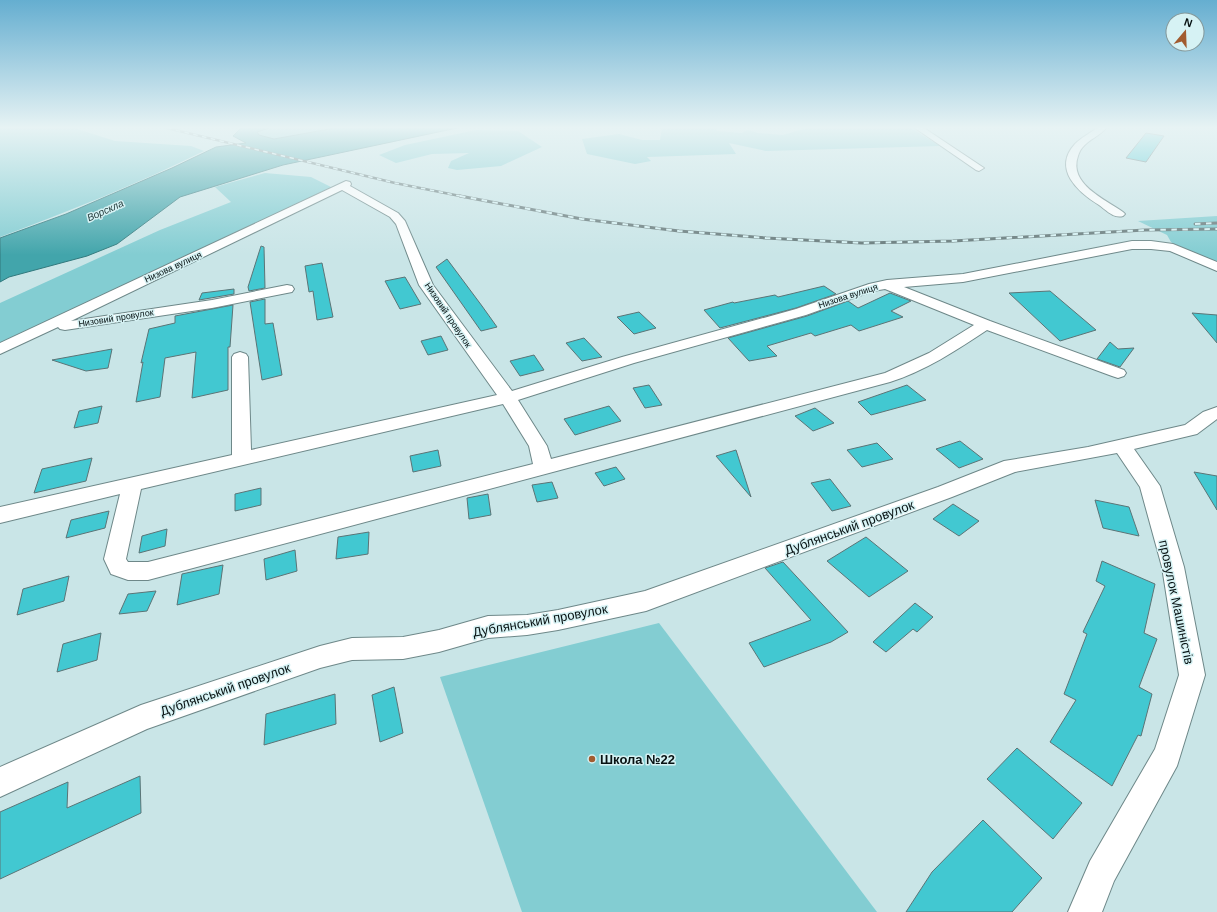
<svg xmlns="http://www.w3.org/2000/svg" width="1217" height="912" font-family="Arial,sans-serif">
	<rect width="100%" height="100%" fill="#c9e5e7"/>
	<g fill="#83cdd2">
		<path d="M0,128H74L115,141L191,146L204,151C138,184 69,211 0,237Z"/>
		<polygon points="269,128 335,128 274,139 259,135 257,132"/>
		<polygon points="662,128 715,128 717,131 741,133 748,130 758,133 783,135 807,128 911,128 940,146 766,151 729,143 736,154 647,157 651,161 635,164 587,154 582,139 619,134 642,140 660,140"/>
		<polygon points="476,130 518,131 542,147 501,166 457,170 448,168 451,161 469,153 432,154 396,163 379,155 405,145"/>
		<polygon points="265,173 311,177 333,188 0,344 0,303 160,230 231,202 215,187"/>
		<polygon points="1217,216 1217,265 1183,250 1171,242 1167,235 1138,221"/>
		<polygon points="659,623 877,912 522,912 440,677"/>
	</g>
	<polygon fill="#42a5ab" stroke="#31797d" points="241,128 269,128 257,132 259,135 274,139 335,128 457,128 283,165 180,197 117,244 87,256 9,277 0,282 0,238 66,214 172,168 216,147 246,143 233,136"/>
	<g fill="#42c8d1" stroke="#5b7476">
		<polygon points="1146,133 1164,136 1146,162 1126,158"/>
		<polygon points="261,246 264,247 265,288 249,291 248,287"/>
		<polygon points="447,259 482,306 497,327 481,331 436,267"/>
		<polygon points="322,263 333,317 317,320 313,291 309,292 305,266"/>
		<polygon points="405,277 421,304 400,309 385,281"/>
		<polygon points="824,286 836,294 796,308 720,328 704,310 733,302 734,303 775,295 778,297"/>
		<polygon points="234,289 234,294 199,300 202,293"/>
		<polygon points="1050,291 1096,330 1060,341 1009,293"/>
		<polygon points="890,293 911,301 891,311 903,317 859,331 851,325 815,336 811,333 767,346 777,356 749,361 728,338 807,316 848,301 858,308"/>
		<polygon points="265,299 265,324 273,323 282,375 262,380 250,302"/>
		<polygon points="233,305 230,347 228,347 228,390 192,398 196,352 165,358 160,397 136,402 143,362 141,363 149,329 175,323 175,316"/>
		<polygon points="639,312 656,328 634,334 617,317"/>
		<polygon points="1192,313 1217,315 1217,343"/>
		<polygon points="441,336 448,350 428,355 421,341"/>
		<polygon points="584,338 602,357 582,361 566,343"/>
		<polygon points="1110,342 1118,349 1134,348 1120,367 1097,359"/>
		<polygon points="112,349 108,368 86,371 52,360"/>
		<polygon points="534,355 544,370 520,376 510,361"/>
		<polygon points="649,385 662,405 645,408 633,388"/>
		<polygon points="907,385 926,400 871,415 858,402"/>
		<polygon points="102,406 98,423 74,428 79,411"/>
		<polygon points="609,406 621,421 575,435 564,419"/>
		<polygon points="815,408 834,423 813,431 795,416"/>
		<polygon points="960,441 983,459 959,468 936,449"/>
		<polygon points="877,443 893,459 862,467 847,450"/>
		<polygon points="438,450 441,466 413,472 410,456"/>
		<polygon points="736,450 751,497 716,456"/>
		<polygon points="92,458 86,481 34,493 42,469"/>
		<polygon points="616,467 625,479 604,486 595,473"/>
		<polygon points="1194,472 1217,476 1217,510"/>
		<polygon points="830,479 851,506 832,511 811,483"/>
		<polygon points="552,482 558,498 537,502 532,485"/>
		<polygon points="261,488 261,505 235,511 235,494"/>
		<polygon points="488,494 491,515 469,519 467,498"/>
		<polygon points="1095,500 1129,507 1139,536 1103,528"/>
		<polygon points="953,504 979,521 959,536 933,519"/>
		<polygon points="109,511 105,528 66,538 71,520"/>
		<polygon points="167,529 165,546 139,553 142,536"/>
		<polygon points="369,532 368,554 336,559 338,537"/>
		<polygon points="866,537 908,571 869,597 827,561"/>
		<polygon points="295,550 297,571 266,580 264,559"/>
		<polygon points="1102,561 1155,584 1144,633 1157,639 1139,687 1152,694 1141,736 1138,735 1112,786 1050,742 1076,700 1064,694 1087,634 1083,632 1105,586 1096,581"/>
		<polygon points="783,562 848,632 831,642 764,667 749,643 811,620 765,568"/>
		<polygon points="223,565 219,594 177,605 182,574"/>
		<polygon points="69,576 64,601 17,615 23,589"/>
		<polygon points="156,591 147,611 119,614 128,594"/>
		<polygon points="915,603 933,617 917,632 913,629 886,652 873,642"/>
		<polygon points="101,633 97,660 57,672 63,644"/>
		<polygon points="394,687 403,733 380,742 372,695"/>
		<polygon points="335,694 336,724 264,745 266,714"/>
		<polygon points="1017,748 1082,803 1053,839 987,779"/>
		<polygon points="140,776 141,813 0,879 0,812 68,782 67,808"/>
		<polygon points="983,820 1042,878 1012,912 906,912 932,872"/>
	</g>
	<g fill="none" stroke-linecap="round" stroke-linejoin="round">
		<g stroke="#6e8889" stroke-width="2">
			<g id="street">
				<polygon points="915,128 924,128 984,168 979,171 976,170"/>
				<path d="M1097,128H1106C1100,136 1089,139 1082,148C1080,150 1079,153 1078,156C1068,184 1105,199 1123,212L1125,214L1123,216C1114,219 1106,210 1099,205C1078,192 1052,169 1075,144C1081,138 1090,133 1097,128Z"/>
				<path d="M346,181L350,182L351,184L350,186L398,213L405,221L433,285L512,391L622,357L796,309L869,284L887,280L963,274L1132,241H1151L1173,244L1217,262V271L1170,251L1151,249H1132L963,282L904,287L990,321L1124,370L1126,373L1124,376L1118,378L1112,376L987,330C957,350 925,371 890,382L148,580H128L111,574L104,559L120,494L0,523V507L232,455V357L234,354L240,352L246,354L248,357L251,450L497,395L419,285L396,224L390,217L342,190L71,321L212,300L287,285L292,286L294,289L292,292L212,308L65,330L60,329L58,327L0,354V343ZM885,289L974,325L929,353L885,373L551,459L547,446L518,400L634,363L806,315L873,291ZM503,404L529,446L533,464L148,562H128L126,559L141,489Z"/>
				<polygon points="1217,407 1217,419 1197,434 1134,449 1160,486 1184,567 1205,675 1177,766 1114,881 1102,912 1068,912 1090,861 1155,749 1179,675 1162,567 1140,487 1117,453 1015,472 952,497 646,611 558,630 527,635 488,638 439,652 403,659 352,660 320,668 147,729 0,797 0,767 141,705 320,646 352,638 403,637 439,630 488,616 527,615 558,610 645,591 938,487 1004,461 1088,447 1185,425 1203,412"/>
			</g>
		</g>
		<use href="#street" fill="#fff" fill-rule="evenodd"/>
		<g stroke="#66797a" stroke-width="2.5">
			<polyline id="rail-far1" points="167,128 395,183 465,197"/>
		</g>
		<g stroke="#66797a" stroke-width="3">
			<g id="rail">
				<polyline points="460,196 582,219 679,231 766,238 862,243 953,241 1145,230 1217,229"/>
				<polyline points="1195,224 1217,223"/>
			</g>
		</g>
		<use href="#rail-far1" stroke="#d6f2f4" stroke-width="1.5" stroke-dasharray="4.5" stroke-linecap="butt"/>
		<use href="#rail" stroke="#d6f2f4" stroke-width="2" stroke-dasharray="5.5" stroke-linecap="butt"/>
	</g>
	<linearGradient id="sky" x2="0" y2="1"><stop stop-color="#65aed0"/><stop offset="0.5" stop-color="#e7f3f4"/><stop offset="1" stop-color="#e7f3f4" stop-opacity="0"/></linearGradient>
	<rect width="1217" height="255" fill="url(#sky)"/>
	<circle fill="#a25c30" stroke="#d6f2f4" stroke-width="1.5" cx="592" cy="759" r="4"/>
	<g text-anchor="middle" stroke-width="3" stroke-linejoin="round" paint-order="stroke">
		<g font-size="9" fill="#081213" stroke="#d6f2f4">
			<text transform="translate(173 267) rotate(-25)" y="3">Низова вулиця</text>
			<text transform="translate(848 296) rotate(-18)" y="3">Низова вулиця</text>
			<text transform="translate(448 315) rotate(56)" y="3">Низовий провулок</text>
			<text transform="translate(116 318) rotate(-9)" y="3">Низовий провулок</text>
		</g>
		<g font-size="10" font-style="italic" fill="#1e3536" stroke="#d6f2f4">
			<text transform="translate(105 210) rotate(-24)" y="4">Ворскла</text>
		</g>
		<g font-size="13" fill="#081213" stroke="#d6f2f4">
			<text transform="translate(849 527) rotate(-20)" y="5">Дублянський провулок</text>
			<text transform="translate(1177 602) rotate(78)" y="5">провулок Машиністів</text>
			<text transform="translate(540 620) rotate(-10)" y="5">Дублянський провулок</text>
			<text transform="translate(225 689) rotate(-19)" y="5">Дублянський провулок</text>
		</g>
		<g font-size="13" font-weight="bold" fill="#081213" stroke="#d6f2f4" text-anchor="start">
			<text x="600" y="764">Школа №22</text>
		</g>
	</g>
	<g transform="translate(1185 32) rotate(19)"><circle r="19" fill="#d6f2f4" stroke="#84989a"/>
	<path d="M0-3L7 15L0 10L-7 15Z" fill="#a25c30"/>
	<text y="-6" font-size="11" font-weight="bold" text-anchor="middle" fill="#081213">N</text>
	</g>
</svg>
